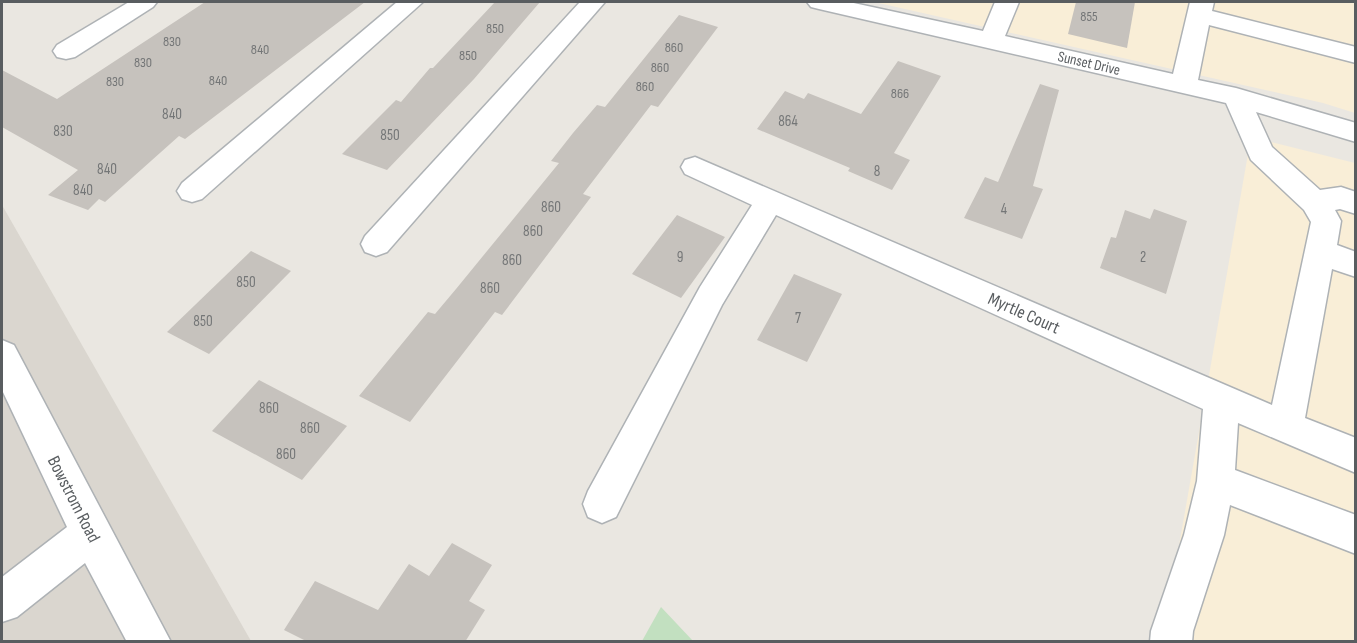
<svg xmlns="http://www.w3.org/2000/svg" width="1357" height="643" font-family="'Sofia Sans Condensed',sans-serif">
	<rect width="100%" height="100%" fill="#eae7e1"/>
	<g fill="#f9eed7">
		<polygon points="874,2 1355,2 1355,113 1323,103"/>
		<polygon points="1251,137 1355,163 1355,641 1162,642"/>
	</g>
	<polygon fill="#dad6cf" points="2,205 251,641 2,641"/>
	<polygon fill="#c2e0c0" points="661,607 693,641 642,641"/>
	<g fill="#c6c2bd">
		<polygon points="205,2 365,2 185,139 179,136 105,202 99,199 88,210 48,195 78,170 2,127 2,70 57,99"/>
		<polygon points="495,2 540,2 474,79 387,170 342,154 396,100 401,102 430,68 433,68"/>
		<polygon points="1076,2 1135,2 1127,48 1068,34"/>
		<polygon points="679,15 718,27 658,107 651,105 583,194 591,197 502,315 495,312 410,422 359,396 428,312 435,314 456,289 559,163 551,161 573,133 597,105 605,107"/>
		<polygon points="898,61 941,76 894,153 910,160 892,190 848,171 850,168 757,129 785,91 804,99 808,93 861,114"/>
		<polygon points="1040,84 1059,90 1033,186 1043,189 1022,239 964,218 985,177 998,182"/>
		<polygon points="1154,209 1187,221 1166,294 1100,268 1111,237 1116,238 1125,210 1150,219"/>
		<polygon points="677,215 725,237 681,298 632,274"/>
		<polygon points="251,251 291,271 209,354 167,332"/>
		<polygon points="794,274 842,294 807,362 757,340"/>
		<polygon points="259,380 347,426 302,480 212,431"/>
		<polygon points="452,543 492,565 469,601 485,610 465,642 308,642 284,630 315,581 378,610 409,564 429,576"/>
	</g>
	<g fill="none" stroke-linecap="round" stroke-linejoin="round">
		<g stroke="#aeb2b5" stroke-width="3">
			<g id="minor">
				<polygon points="129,2 157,2 153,7 75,57 66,59 57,57 53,51 57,45"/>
				<polygon points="397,2 423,2 202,199 192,202 182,199 177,191 182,183"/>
				<polygon points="580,2 605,2 387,252 376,256 365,252 361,244 365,236"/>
				<polygon points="807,2 849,2 983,31 995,2 1019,2 1005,36 1173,74 1190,2 1214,2 1212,11 1356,47 1356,63 1209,25 1198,80 1236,88 1356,123 1356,142 1256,112 1272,147 1320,190 1341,187 1356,192 1356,214 1340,209 1335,210 1341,221 1337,245 1356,252 1356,277 1332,269 1305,418 1356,438 1356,473 1238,423 1235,470 1356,515 1356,554 1230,505 1224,535 1193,631 1192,642 1150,642 1151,631 1184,535 1197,481 1203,409 776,215 722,305 616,517 602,523 588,517 583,504 588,491 700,287 752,205 685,174 681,167 685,160 695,157 1272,405 1311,222 1304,210 1251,160 1226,103 819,9 811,7"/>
				<polygon points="2,340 14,345 171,642 127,642 85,563 17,617 2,622 2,577 67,527 2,390"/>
			</g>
		</g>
		<use href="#minor" fill="#fff" fill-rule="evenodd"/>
	</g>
	<g text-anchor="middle" stroke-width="4.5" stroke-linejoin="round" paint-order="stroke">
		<g font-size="14" fill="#747677">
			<text x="1089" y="21">855</text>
			<text x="495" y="33">850</text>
			<text x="172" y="46">830</text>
			<text x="674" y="52">860</text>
			<text x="260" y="54">840</text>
			<text x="468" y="60">850</text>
			<text x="143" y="67">830</text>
			<text x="660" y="72">860</text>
			<text x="218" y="85">840</text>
			<text x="115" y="86">830</text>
			<text x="645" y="91">860</text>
			<text x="900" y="98">866</text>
		</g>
		<g font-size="15" fill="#595d60" stroke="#fff">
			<text transform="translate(1089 63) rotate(13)" y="5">Sunset Drive</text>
		</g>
		<g font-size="15" fill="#747677">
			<text x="172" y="119">840</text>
			<text x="788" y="126">864</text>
			<text x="63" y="136">830</text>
			<text x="390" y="140">850</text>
			<text x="107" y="174">840</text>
			<text x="877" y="176">8</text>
			<text x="83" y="195">840</text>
			<text x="551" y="212">860</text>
			<text x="1004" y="214">4</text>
			<text x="533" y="236">860</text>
			<text x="680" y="262">9</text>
			<text x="1143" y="262">2</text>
			<text x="512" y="265">860</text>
			<text x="246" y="287">850</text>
			<text x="490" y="293">860</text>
			<text x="798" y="323">7</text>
			<text x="203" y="326">850</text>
			<text x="269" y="413">860</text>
			<text x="310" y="433">860</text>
			<text x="286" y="459">860</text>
		</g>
		<g font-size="18" fill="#595d60" stroke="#fff">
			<text transform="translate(1024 313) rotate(24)" y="6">Myrtle Court</text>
			<text transform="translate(74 499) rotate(63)" y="6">Bowstrom Road</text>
		</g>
	</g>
	<rect width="1357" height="643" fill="none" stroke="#595d60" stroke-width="6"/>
</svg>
